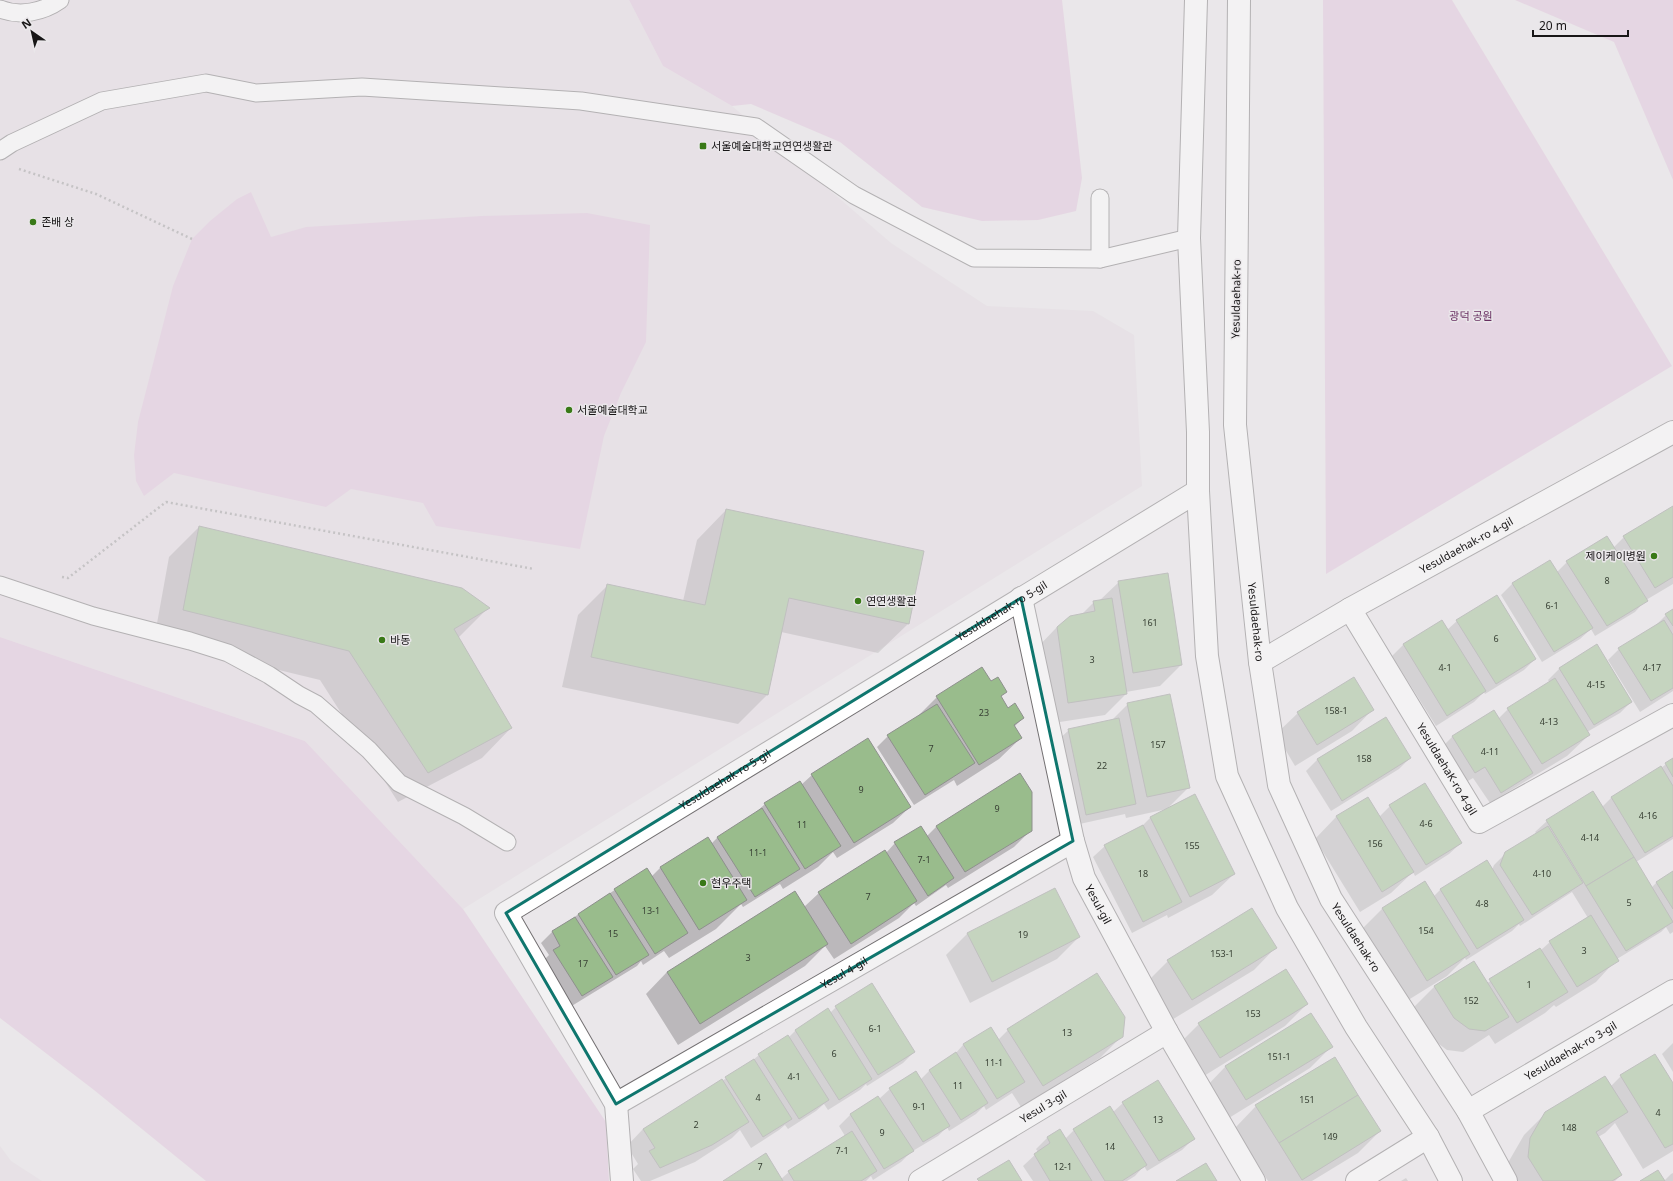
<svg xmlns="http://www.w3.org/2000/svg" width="1673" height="1181" font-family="'Noto Sans','Noto Sans KR',sans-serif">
	<rect width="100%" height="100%" fill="#eae7ea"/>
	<g fill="#e4dae2">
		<polygon points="0,0 629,0 663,66 732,106 891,243 987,306 1093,311 1134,335 1142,486 463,909 305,741 0,637"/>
		<polygon points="0,1146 11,1161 42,1181 0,1181"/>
	</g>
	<g fill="#e1c2db">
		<polygon points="629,0 1062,0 1082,178 1076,211 1038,220 982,221 922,207 840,142 751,104 732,106 663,66"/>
		<polygon points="1323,0 1452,0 1672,366 1326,574"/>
		<polygon points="1515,0 1673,0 1673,180 1614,42"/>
		<polygon points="251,192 271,237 306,227 481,216 587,213 650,225 646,342 621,393 604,436 580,549 436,526 423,503 351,489 326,507 174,473 144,496 136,481 134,455 138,422 173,286 192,239 210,221 237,199"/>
		<polygon points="0,637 305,741 463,909 606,1122 609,1181 206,1181 94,1090 0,1018"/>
	</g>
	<g fill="#0003">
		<polygon points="1673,507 1673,584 1646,600 1635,612 1595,636 1591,629 1580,639 1542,662 1501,595 1512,584 1550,561 1557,572 1567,562 1613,548 1624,537"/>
		<polygon points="726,510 908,624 878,653 781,632 767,695 738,724 562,687 578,615 608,585 683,601 697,540"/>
		<polygon points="199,527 488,608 458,638 511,728 482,758 398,802 320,680 154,640 169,557"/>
		<polygon points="1119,582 1181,665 1160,686 1126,692 1126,694 1105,715 1047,724 1036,649 1057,627 1081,615 1094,602 1099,601"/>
		<polygon points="1673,610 1673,691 1640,712 1608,660 1619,649 1655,626 1666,615"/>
		<polygon points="1457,621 1535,659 1524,670 1485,694 1484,692 1474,702 1436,726 1392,656 1404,644 1447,630"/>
		<polygon points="1560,668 1631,702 1620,713 1587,732 1589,735 1567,756 1490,803 1473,778 1463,784 1441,748 1452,737 1493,712 1498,719 1508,709 1550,683 1548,680"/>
		<polygon points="982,669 991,683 1006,691 1000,697 1008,709 1023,718 1014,727 1021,738 999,759 957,786 954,780 914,805 877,747 888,736 916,718 937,697"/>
		<polygon points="1128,704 1189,787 1167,809 1126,818 1125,814 1075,825 1057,741 1069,730 1111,721"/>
		<polygon points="1373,709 1352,731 1295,766 1276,734 1298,713"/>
		<polygon points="1385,718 1410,758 1399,769 1331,811 1306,771 1317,760"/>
		<polygon points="1673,759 1673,839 1636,862 1652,887 1657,882 1673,872 1673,932 1670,934 1666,927 1661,932 1617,959 1596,982 1556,1007 1554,1005 1545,1013 1495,1044 1489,1035 1463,1052 1447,1050 1432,1039 1413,1008 1434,987 1474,962 1487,983 1541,950 1550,942 1588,918 1572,892 1520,926 1519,924 1512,931 1466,960 1465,958 1447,976 1405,1002 1361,930 1382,909 1425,883 1433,897 1441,889 1492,870 1494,865 1506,853 1537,834 1535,832 1547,821 1593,792 1602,807 1611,798 1661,768"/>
		<polygon points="812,775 910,807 893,823 837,858 833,852 818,867 783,889 780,884 743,907 741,904 716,929 669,958 664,951 643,965 641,961 637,966 570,1007 542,962 549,955 541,943 552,932 646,869 651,877 660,868 707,839 711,844 717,838 754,814 765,804 801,785"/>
		<polygon points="1194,796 1234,874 1212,895 1168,918 1167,915 1132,933 1093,857 1105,846 1140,828 1150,818"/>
		<polygon points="1368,798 1379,817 1390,806 1461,843 1449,854 1415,876 1413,872 1391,893 1360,912 1315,839 1336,817"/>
		<polygon points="936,827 1031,830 1014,847 948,888 946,885 916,906 914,903 899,918 834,959 825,946 805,966 678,1045 646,994 667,972 804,907 819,893 886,853 895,843 927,836"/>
		<polygon points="1055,889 1079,937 1057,959 970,1003 946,955 967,934"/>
		<polygon points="1275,948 1254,970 1170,1021 1147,982 1168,961"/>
		<polygon points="871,984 914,1052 903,1063 867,1086 866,1084 860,1090 828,1110 824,1104 816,1111 788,1129 785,1125 779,1130 751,1148 740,1130 732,1138 695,1162 650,1181 641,1181 633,1169 638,1164 627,1146 643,1129 722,1081 753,1060 759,1055 788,1038 796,1030 830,1013 836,1007"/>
		<polygon points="1307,1004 1285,1026 1199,1079 1178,1045 1199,1024"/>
		<polygon points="1311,1014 1331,1047 1310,1068 1224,1121 1204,1089 1225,1067"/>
		<polygon points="990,1028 998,1040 1008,1030 1122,1036 1100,1058 1021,1107 1012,1093 986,1110 984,1106 976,1114 949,1131 947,1127 938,1136 911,1152 901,1162 873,1180 871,1176 866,1181 725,1181 781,1179 789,1172 845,1136 839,1126 850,1115 878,1097 879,1099 890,1089 920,1080 929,1071 954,1055 963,1045"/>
		<polygon points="1673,1043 1673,1072 1662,1054"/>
		<polygon points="1654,1055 1673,1085 1673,1151 1643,1169 1615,1123 1605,1133 1598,1137 1621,1175 1615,1181 1508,1181 1507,1179 1509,1161 1524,1135 1546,1113 1611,1086 1621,1076"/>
		<polygon points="1123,1103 1193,1139 1182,1150 1147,1171 1144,1166 1135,1176 1127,1181 1033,1181 1023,1166 1038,1152 1036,1149 1047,1138 1059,1131 1065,1139 1074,1130 1113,1112"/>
		<polygon points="1256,1106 1380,1131 1358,1153 1312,1181 1268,1181 1235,1128"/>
		<polygon points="1673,1173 1673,1181 1664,1181 1671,1174"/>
		<polygon points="1406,1178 1408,1181 1401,1181"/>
	</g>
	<g fill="#99bc8c" stroke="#8e908d">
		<polygon points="1673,506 1673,577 1655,588 1623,536"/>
		<polygon points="726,509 924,551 909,624 789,598 768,695 591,657 607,584 705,605"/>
		<polygon points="199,526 462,588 490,608 454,629 512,728 428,773 349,651 183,610"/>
		<polygon points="1607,536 1648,601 1607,626 1566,561"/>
		<polygon points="1550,560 1593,628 1554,652 1512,583"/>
		<polygon points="1168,573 1182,665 1133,673 1118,581"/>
		<polygon points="1497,595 1536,659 1496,684 1456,620"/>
		<polygon points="1112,598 1127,694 1068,703 1057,627 1070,616 1095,611 1093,601"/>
		<polygon points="1673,609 1673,626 1665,614"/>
		<polygon points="1442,620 1486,691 1447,716 1403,644"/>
		<polygon points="1664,620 1673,635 1673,688 1651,701 1618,648"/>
		<polygon points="1597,644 1632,702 1594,725 1559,668"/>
		<polygon points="982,667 991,681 998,677 1007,692 1001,696 1008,708 1015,703 1024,718 1014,725 1022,738 979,765 936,696"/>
		<polygon points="1354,677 1374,710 1317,745 1297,712"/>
		<polygon points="1555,678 1590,735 1542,764 1507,708"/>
		<polygon points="1170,694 1190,788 1147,797 1127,703"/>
		<polygon points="937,704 975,763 925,795 887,735"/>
		<polygon points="1494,710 1533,773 1501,793 1485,767 1475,773 1452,736"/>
		<polygon points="1386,717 1411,758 1342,801 1317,759"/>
		<polygon points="1119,718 1136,804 1086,815 1068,729"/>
		<polygon points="868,738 911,807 854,843 811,774"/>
		<polygon points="1673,758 1673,777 1665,763"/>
		<polygon points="1661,766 1673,786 1673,836 1645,853 1611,797"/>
		<polygon points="1020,773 1032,792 1032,831 965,872 936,826"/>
		<polygon points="800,781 841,846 805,869 764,803"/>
		<polygon points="1425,783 1462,843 1426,865 1389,805"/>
		<polygon points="1593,791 1634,857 1586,886 1546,820"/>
		<polygon points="1195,794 1235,874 1190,897 1150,817"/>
		<polygon points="1368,797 1414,872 1382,892 1336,816"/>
		<polygon points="762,808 800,869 755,897 717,837"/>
		<polygon points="1143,825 1182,902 1143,922 1104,845"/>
		<polygon points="921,826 954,878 928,896 894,842"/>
		<polygon points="1548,826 1583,883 1532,915 1500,865 1505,852"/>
		<polygon points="708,837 747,900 699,930 660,867"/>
		<polygon points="885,850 917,901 851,944 818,892"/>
		<polygon points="1634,857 1673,922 1626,951 1586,886"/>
		<polygon points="1487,860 1524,920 1477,949 1440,889"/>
		<polygon points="647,868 688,933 655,954 614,889"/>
		<polygon points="1673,871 1673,909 1656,882"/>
		<polygon points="1425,881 1470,954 1427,981 1382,908"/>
		<polygon points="1055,888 1080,937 992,982 967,933"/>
		<polygon points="795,891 828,944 700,1024 667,972"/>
		<polygon points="610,893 649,955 616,975 578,914"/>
		<polygon points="1252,908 1277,948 1192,1000 1167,960"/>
		<polygon points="1591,915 1619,961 1577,987 1549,941"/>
		<polygon points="575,917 613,977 582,996 553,950 560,946 552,931"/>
		<polygon points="1540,948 1568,992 1517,1023 1489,979"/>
		<polygon points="1474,961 1509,1017 1485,1031 1469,1029 1454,1018 1434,986"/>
		<polygon points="1286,969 1308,1004 1220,1058 1198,1023"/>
		<polygon points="1097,973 1125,1017 1123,1037 1043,1086 1007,1029"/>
		<polygon points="872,983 915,1052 878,1075 835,1006"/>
		<polygon points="828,1008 872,1079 839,1100 795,1030"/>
		<polygon points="1311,1013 1333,1047 1246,1100 1225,1066"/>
		<polygon points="991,1027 1025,1082 997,1099 963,1044"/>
		<polygon points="788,1035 829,1100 799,1119 758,1054"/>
		<polygon points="956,1052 988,1103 961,1120 929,1070"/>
		<polygon points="1655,1054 1673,1083 1673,1144 1665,1148 1620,1075"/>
		<polygon points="1335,1057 1358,1095 1279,1143 1255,1105"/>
		<polygon points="754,1059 792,1119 763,1137 725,1077"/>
		<polygon points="916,1071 950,1126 923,1142 889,1088"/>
		<polygon points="1605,1076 1628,1112 1596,1132 1622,1175 1612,1181 1543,1181 1528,1157 1530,1138 1545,1112"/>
		<polygon points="722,1079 749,1122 712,1145 660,1168 649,1151 655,1148 643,1129"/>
		<polygon points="1158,1080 1195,1139 1159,1161 1122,1102"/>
		<polygon points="1358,1095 1381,1131 1302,1180 1279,1143"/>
		<polygon points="878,1096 914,1151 884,1169 850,1114"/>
		<polygon points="1110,1106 1147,1165 1122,1181 1105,1181 1073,1129"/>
		<polygon points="1060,1129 1092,1181 1050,1181 1034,1154 1050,1143 1047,1137"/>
		<polygon points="852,1131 877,1171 861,1181 794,1181 788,1171"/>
		<polygon points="766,1153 783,1181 723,1181"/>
		<polygon points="1009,1160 1022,1181 979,1181 977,1179"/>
		<polygon points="1206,1163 1217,1181 1176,1181"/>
		<polygon points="1658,1170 1665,1181 1640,1181"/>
	</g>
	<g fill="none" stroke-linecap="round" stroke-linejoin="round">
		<g stroke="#737072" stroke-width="19">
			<g id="service">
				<path d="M0,9C20,17 43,12 60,0"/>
				<polyline points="0,151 12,143 102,101 206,83 256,93 362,87 581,101 756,127 854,195 974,258 1100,259 1189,238"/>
				<polyline points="1100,198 1100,259"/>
				<polyline points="0,585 93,616 190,641 228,653 269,675 299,695 316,704 369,750 399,783 464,816 507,842"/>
			</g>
		</g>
		<g stroke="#737072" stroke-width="24">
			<g id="minor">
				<path id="s1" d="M1021,598L1073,841L1084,878L1167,1032L1254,1181"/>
				<path id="s2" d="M1350,609L1479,822L1673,715"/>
				<path id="s3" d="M1260,662L1350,609L1673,432"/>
				<path id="s4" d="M616,1104L1073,841"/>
				<path id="s5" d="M1468,1111L1673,991"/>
				<path id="s6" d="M622,1181L616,1104L506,913L1198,491"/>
				<path id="s7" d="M920,1181L1167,1032"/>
				<polyline points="1357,1181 1428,1137"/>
			</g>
		</g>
		<g stroke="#737072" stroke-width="24">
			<g id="tertiary">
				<polyline points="1196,0 1189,238 1198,432 1198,491 1207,656 1227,776 1287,908 1356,1027 1428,1137 1451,1181"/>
				<path id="s8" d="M1239,0L1235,425L1260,662L1279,785L1331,899L1468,1111L1506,1181"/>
			</g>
		</g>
		<g stroke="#9a9799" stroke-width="2.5" stroke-dasharray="2 3" stroke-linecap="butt">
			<polyline points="19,169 96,194 192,239"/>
			<polyline points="62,577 68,578 166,502 534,569"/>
		</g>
		<use href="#service" stroke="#fff" stroke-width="17"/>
		<use href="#minor" stroke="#fff" stroke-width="22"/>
		<use href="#tertiary" stroke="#fff" stroke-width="22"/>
	</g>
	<path d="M0 0H1673V1181H0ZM1021,598L1073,841L616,1104L506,913Z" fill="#eae7ea" fill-opacity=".55" fill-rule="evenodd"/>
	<path fill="none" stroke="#0f766e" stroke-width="3" stroke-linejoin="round" d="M1021,598L1073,841L616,1104L506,913Z"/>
	<g fill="#397917" stroke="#eae7ea" stroke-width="1.5">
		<rect x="699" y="142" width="8" height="8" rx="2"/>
		<circle cx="33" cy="222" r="4"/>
		<circle cx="569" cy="410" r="4"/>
		<circle cx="1654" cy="556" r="4"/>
		<circle cx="858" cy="601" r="4"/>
		<circle cx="382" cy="640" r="4"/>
		<circle cx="703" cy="883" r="4"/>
	</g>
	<g text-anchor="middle" stroke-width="3" stroke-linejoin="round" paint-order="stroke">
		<g font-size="9" fill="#384034">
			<text x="1607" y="584">8</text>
			<text x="1552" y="609">6-1</text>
			<text x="1150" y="626">161</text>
			<text x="1496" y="642">6</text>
			<text x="1092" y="663">3</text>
			<text x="1445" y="671">4-1</text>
			<text x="1652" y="671">4-17</text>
			<text x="1596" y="688">4-15</text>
			<text x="1336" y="714">158-1</text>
			<text x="984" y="716">23</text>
			<text x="1549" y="725">4-13</text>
			<text x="1158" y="748">157</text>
			<text x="931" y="752">7</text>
			<text x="1490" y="755">4-11</text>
			<text x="1364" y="762">158</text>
			<text x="1102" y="769">22</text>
			<text x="861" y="793">9</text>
			<text x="997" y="812">9</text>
			<text x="1648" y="819">4-16</text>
			<text x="1426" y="827">4-6</text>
			<text x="802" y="828">11</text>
			<text x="1590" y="841">4-14</text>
			<text x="1375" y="847">156</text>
			<text x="1192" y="849">155</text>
			<text x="758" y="856">11-1</text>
			<text x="924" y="863">7-1</text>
			<text x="1143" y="877">18</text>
			<text x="1542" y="877">4-10</text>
			<text x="868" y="900">7</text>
			<text x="1629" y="906">5</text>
			<text x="1482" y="907">4-8</text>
			<text x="651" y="914">13-1</text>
			<text x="1426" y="934">154</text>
			<text x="613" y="937">15</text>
			<text x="1023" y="938">19</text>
			<text x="1584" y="954">3</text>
			<text x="1222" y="957">153-1</text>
			<text x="748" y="961">3</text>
			<text x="583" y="967">17</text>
			<text x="1529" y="988">1</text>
			<text x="1471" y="1004">152</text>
			<text x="1253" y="1017">153</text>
			<text x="875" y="1032">6-1</text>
			<text x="1067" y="1036">13</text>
			<text x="834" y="1057">6</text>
			<text x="1279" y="1060">151-1</text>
			<text x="994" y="1066">11-1</text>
			<text x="794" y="1080">4-1</text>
			<text x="958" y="1089">11</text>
			<text x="758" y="1101">4</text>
			<text x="1307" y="1103">151</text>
			<text x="919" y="1110">9-1</text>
			<text x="1658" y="1116">4</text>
			<text x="1158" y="1123">13</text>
			<text x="696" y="1128">2</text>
			<text x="1569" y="1131">148</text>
			<text x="882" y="1136">9</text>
			<text x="1330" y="1140">149</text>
			<text x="1110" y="1150">14</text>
			<text x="842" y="1154">7-1</text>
			<text x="760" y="1170">7</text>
			<text x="1063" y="1170">12-1</text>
		</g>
		<g font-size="11" fill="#181617" stroke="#eae7ea" text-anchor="start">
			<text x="711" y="150">서울예술대학교연연생활관</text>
			<text x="41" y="226">존배 상</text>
			<text x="577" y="414">서울예술대학교</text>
			<text x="1646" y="560" text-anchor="end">제이케이병원</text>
			<text x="866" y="605">연연생활관</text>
			<text x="390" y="644">바동</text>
			<text x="711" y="887">현우주택</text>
		</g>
		<g font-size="11" fill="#181617" stroke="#eae7ea">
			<text transform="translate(1236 299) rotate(-89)" y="4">Yesuldaehak-ro</text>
			<text dy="4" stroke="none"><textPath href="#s3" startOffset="237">Yesuldaehak-ro 4-gil</textPath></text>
			<text dy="4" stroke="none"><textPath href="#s6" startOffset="878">Yesuldaehak-ro 5-gil</textPath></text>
			<text dy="4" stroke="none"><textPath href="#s8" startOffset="623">Yesuldaehak-ro</textPath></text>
			<text dy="4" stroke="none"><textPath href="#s2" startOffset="187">YesuldaehaK-ro 4-gil</textPath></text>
			<text dy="4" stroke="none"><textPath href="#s6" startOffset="554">Yesuldaehak-ro 5-gil</textPath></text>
			<text dy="4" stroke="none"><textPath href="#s1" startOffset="317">Yesul-gil</textPath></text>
			<text dy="4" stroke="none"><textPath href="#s8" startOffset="959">Yesuldaehak-ro</textPath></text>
			<text dy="4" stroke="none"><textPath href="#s4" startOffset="263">Yesul 4-gil</textPath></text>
			<text dy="4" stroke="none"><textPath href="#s5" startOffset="119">Yesuldaehak-ro 3-gil</textPath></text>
			<text dy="4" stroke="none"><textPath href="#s7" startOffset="144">Yesul 3-gil</textPath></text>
		</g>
		<g font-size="11" fill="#672e60" stroke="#eae7ea">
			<text x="1471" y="320">광덕 공원</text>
		</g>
	</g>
	<g transform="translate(32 32) rotate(326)" stroke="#eae7ea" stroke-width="3" paint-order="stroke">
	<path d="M0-3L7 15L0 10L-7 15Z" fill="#181617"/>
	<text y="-6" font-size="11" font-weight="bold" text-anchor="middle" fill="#181617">N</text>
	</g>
	<path d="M1533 30v6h95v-6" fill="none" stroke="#181617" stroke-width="2"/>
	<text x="1539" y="30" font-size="12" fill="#181617" stroke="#eae7ea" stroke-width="3" paint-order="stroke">20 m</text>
</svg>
